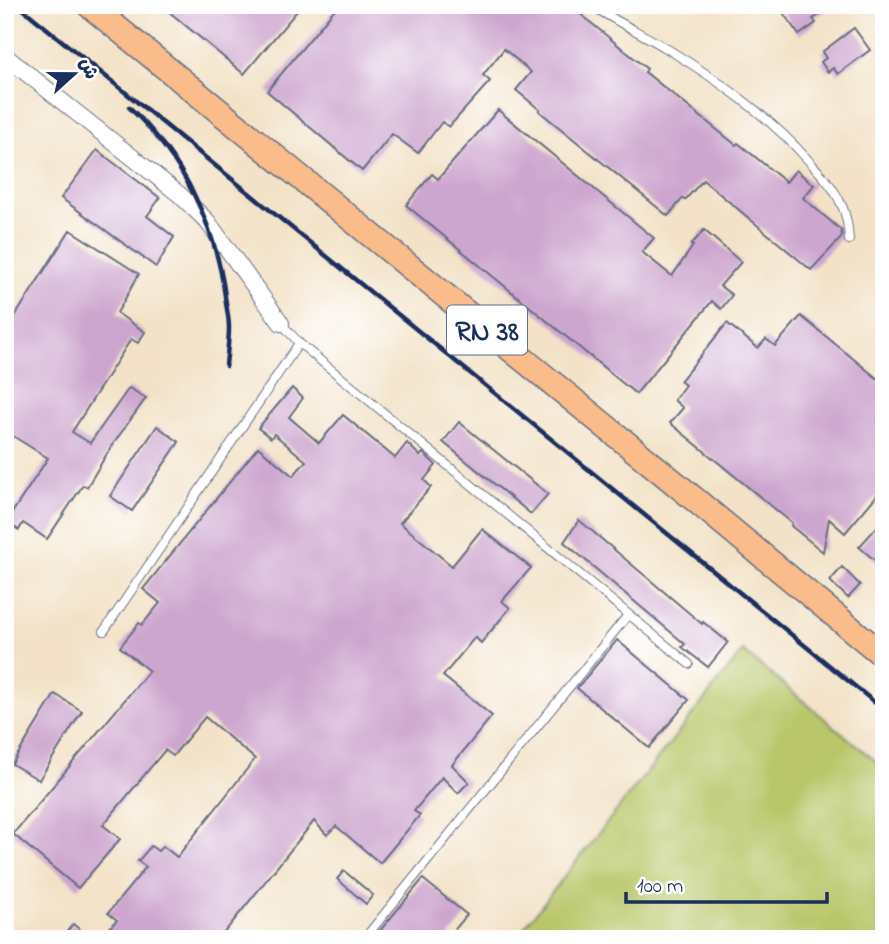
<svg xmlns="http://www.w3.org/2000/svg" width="889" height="944" font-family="'Indie Flower','Playpen Sans Arabic',sans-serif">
	<rect width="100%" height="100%" fill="#fff"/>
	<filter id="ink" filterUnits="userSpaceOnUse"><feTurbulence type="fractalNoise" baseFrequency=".0143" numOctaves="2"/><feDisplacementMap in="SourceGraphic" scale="14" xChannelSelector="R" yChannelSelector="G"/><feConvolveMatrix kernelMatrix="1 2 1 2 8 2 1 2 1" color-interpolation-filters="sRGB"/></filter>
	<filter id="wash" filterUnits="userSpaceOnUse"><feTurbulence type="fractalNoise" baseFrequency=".00686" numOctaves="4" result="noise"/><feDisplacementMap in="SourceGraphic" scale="28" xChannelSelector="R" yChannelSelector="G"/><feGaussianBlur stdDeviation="1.57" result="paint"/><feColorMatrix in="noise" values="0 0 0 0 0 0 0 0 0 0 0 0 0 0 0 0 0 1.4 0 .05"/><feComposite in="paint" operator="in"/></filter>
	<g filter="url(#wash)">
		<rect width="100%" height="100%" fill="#f3e2c7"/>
		<polygon fill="#b9c76a" stroke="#6a7b64" stroke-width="2" points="743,651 884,768 884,939 515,939"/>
		<g id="blocks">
			<g fill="#cda6cf">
				<polygon points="161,5 302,5 244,74"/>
				<polygon points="338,5 584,5 585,7 579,13 647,69 645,72 736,145 738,143 786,182 796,170 814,185 803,198 841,230 842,237 811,270 703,180 685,200 683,198 668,216 539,111 540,110 516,90 531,72 504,49 483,75 490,81 449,127 442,122 418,153 392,134 362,171 267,91"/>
				<polygon points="787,5 836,5 813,19 816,23 799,35 781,10"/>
				<polygon points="854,28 870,50 838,74 833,68 828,72 821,62 826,58 822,52"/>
				<polygon points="498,110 654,238 642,252 672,276 693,246 691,245 704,230 741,262 720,286 732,295 721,309 712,301 636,394 406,205 432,174 438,179"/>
				<polygon points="97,150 160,198 147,216 174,237 156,267 61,198"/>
				<polygon points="70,230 139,274 117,313 145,332 138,343 131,339 72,432 90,443 129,388 146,398 111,447 87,487 83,485 47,539 23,523 19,530 6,522 48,458 5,431 5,332"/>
				<polygon points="801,316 884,384 884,487 845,533 829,519 823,552 791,526 792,523 670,423 683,408 674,400 685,385 680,381 727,323 758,348 766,339 775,346"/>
				<polygon points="292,388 303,398 289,417 319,443 343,415 395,458 407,443 420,456 423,453 436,465 424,480 431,487 400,523 452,566 482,529 531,568 502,601 510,608 481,643 475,637 443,676 492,716 452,765 469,782 458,793 442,777 414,811 420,815 380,863 336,826 327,835 314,821 219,939 99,939 117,920 108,913 146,867 138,861 151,846 158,851 163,846 177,857 255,759 205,717 173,756 165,750 103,825 120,839 78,888 13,834 149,671 120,647 139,623 142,625 160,603 143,589 258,447 293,476 306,461 274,434 271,438 258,428"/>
				<polygon points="459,422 548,494 531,514 443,442"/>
				<polygon points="157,426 179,442 132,511 110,496"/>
				<polygon points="884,519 884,557 878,563 859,547"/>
				<polygon points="579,520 702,624 703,622 728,642 708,667 682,647 685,644 564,542"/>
				<polygon points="842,567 860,585 848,598 830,581"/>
				<polygon points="617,640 689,700 649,748 577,688"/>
				<polygon points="55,694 82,711 39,780 12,764"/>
				<polygon points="344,871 373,895 366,904 337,879"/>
				<polygon points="423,879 467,915 447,939 373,939"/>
				<polygon points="73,924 92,939 61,939"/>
			</g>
		</g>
	</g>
	<g filter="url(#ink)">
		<use href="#blocks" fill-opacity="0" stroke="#676e83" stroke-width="2"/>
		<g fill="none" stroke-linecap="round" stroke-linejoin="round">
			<g stroke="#676e83" stroke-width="10">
				<g id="service">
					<path d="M591,5C615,21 641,33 666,48C718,80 768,115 809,161C821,174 834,187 841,204C847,215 848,228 849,240"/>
					<polyline points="281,323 299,343 689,664"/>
					<polyline points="104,631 299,343"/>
					<polyline points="364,939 628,615"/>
				</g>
			</g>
			<g stroke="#676e83" stroke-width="18">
				<polyline id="minor" points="5,56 180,195 207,221 281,323"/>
			</g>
			<g stroke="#676e83" stroke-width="27">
				<polyline id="primary" points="89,5 670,479 884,656"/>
			</g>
			<use href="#service" stroke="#fff" stroke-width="8"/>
			<use href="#minor" stroke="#fff" stroke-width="16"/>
			<use href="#primary" stroke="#f9bc8a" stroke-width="24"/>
			<g stroke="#1b2f5e" stroke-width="4.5">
				<polyline points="18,5 884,710"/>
				<path d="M129,107C182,157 215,223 225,296C226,306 229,317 229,328C229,340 227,353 226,366"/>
			</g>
		</g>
	</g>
	<g text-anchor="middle" stroke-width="5" stroke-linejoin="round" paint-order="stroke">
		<rect fill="#fff" stroke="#5f6d8e" stroke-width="2" x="447" y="305.5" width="80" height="49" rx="5"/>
		<g font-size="28" font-weight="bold" fill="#1b2f5e">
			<text x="487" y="340">RN 38</text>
		</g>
	</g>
	<rect width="889" height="944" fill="none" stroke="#fff" stroke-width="28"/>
	<g transform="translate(74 74) rotate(69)" stroke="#ffffff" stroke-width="5" paint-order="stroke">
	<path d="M0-5L12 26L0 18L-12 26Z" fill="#1b2f5e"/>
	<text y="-10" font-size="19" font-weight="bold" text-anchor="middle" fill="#1b2f5e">ش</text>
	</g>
	<path d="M626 892v10h201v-10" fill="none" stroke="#1b2f5e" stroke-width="3.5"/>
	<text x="637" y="892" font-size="21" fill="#1b2f5e" stroke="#ffffff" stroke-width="5" paint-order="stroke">100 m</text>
</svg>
